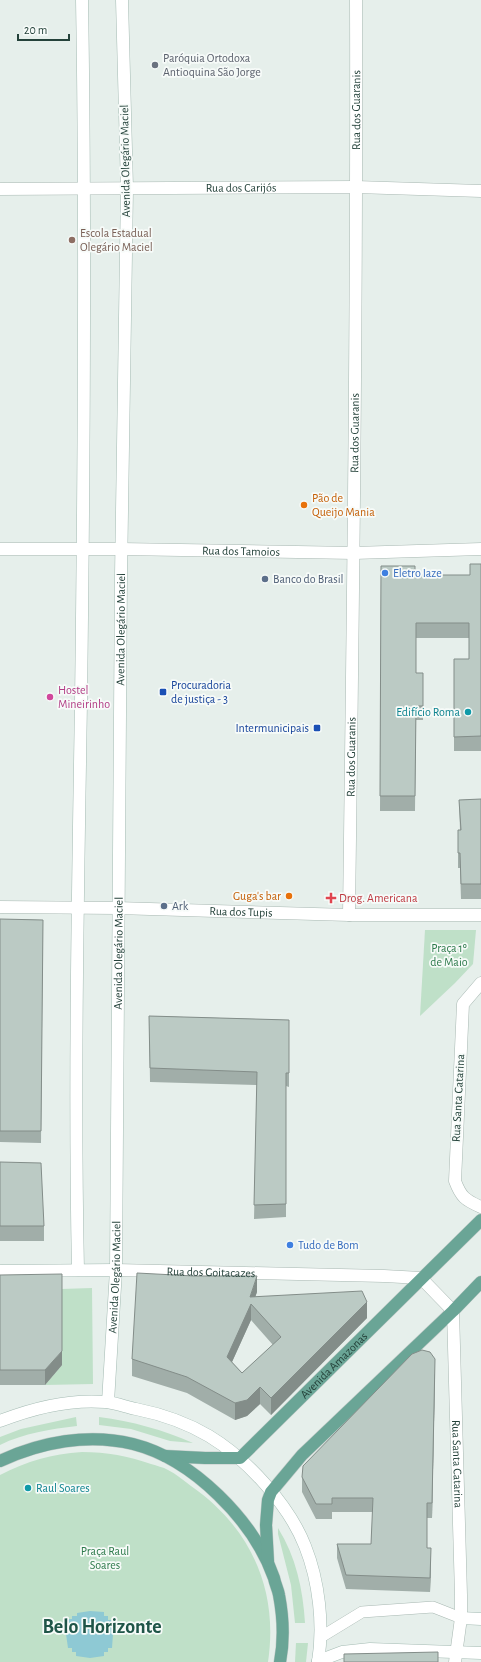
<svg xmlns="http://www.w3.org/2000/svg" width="481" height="1662" font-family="'Alegreya Sans',sans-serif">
	<rect width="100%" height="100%" fill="#e6efeb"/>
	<g fill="#bfe0c8">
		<polygon points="425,930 476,930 473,964 455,983 420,1016"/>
		<polygon points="92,1288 93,1384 45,1385 62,1365 61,1289"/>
		<path d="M76,1417L77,1426C51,1429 24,1433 0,1445V1437L21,1429Z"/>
		<path d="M99,1417C132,1421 163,1430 193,1443L170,1441L131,1429L99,1425Z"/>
		<path d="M82,1452C107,1452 128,1456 151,1464C157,1466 163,1467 168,1470C176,1474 183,1480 191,1486C250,1527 279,1589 268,1662H0V1475C28,1461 51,1454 82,1452Z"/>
		<path d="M278,1528C296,1557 303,1589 305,1623H295L291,1585L278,1534Z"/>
		<polygon points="296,1643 308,1643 306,1662 295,1662"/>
	</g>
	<polygon fill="#8ec9d4" points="90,1611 104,1612 104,1616 108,1616 108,1620 111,1620 113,1634 112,1648 108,1648 108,1652 104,1652 104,1656 90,1658 76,1656 76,1652 72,1652 72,1648 68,1648 66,1634 68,1619 72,1619 72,1616 77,1616 77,1613"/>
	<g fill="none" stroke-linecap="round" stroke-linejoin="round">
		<g stroke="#a8b8b2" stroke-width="12">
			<polyline id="pedestrian" points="321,1637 362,1612 433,1607 461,1618"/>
		</g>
		<g stroke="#a8b8b2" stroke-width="13">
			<g id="minor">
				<path id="s1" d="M0,189L356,187L481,191"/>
				<path id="s2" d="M0,549H121L354,553L481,549"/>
				<path id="s3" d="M349,915C353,610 357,305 356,0"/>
				<path d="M481,983L463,1004L455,1181C461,1197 465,1200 481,1207"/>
			</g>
		</g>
		<g stroke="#a8b8b2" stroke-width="13">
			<g id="tertiary">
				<path id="s4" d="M0,907L117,908L349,915H481"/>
				<path id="s5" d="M116,1270L384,1276L421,1278L453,1311L461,1595V1618L455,1662"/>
			</g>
		</g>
		<g stroke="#a4bbb3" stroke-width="13">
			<g id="secondary">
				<path d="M78,1270C74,1081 78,891 81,702C84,468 86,234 82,0"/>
				<polyline points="0,1271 116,1270"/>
				<path id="s6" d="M108,1402L116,1270L121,576L127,188L122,0"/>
				<path d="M0,1421C33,1408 71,1399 106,1402C116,1403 126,1407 136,1409C161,1414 187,1423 209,1436C247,1459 289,1505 305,1546C319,1581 324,1625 318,1662"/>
				<polyline points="461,1618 481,1619"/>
				<polyline points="318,1661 342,1652 370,1649 481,1653"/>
			</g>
		</g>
		<g stroke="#c2cac8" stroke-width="13">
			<g id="primary">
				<path id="s7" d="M165,1456L205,1458H240L481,1220"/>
				<path d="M0,1461C41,1442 88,1433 133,1444C193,1459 254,1521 274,1578C275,1584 278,1589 279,1595C283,1616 284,1641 280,1662"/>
				<polyline points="268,1561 266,1525 268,1500 271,1492 302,1455 453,1311 481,1282"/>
			</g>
		</g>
		<use href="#pedestrian" stroke="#fff" stroke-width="11"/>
		<use href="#minor" stroke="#fff" stroke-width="12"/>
		<use href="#tertiary" stroke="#fff" stroke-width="12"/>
		<use href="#secondary" stroke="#fff" stroke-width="12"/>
		<use href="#primary" stroke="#6aa596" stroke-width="12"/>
	</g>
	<g fill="#a1aea9" fill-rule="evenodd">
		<polygon points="481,564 481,751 454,751 454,659 469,659 469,638 416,638 416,673 423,673 423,720 416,720 415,811 380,811 381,566 415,575 470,575"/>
		<polygon points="481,799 481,899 461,899 460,868 458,868 458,830 460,830 459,800"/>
		<polygon points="0,919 43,920 41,1143 0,1142"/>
		<polygon points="149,1016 289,1020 289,1087 286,1086 286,1217 254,1219 257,1085 150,1082"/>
		<polygon points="0,1162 44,1226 44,1241 0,1241"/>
		<polygon points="0,1275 62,1365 45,1385 0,1385"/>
		<path d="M257,1292L255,1297L367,1318L271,1415L260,1404L247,1416L235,1420L187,1393L132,1376V1359ZM251,1320L273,1345L242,1373L232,1362Z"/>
		<polygon points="435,1374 432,1518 427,1518 427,1548 431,1563 430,1592 346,1589 337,1558 337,1544 371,1544 373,1512 332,1512 332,1519 316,1519 302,1492 302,1477"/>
	</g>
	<g fill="#838d89">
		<polygon points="257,1276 257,1292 252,1306 251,1304 251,1320 227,1373 227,1357 250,1297"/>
		<polygon points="367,1302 367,1318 271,1415 271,1398"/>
		<polygon points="62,1351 62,1365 45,1385 45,1370"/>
		<polygon points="435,1359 435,1374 432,1518 432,1503"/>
		<polygon points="260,1387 260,1404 247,1416 235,1420 235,1403"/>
		<polygon points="431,1548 431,1563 430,1592 430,1578"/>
	</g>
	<g fill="#bbcac4" stroke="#838d89" fill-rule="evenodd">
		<polygon points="470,564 481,564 481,736 454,737 454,659 469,659 469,623 416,623 416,673 423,673 423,706 416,706 415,796 380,796 381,566 415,566 415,575 470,575"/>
		<polygon points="481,799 481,884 461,884 460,853 458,853 458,830 461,830 459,800"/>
		<polygon points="0,919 43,920 41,1131 0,1131"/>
		<polygon points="149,1016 289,1020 289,1073 286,1073 286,1204 254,1205 257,1072 150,1068"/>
		<polygon points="0,1162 41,1163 44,1226 0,1226"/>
		<path d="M137,1273L194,1276H257L250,1297L362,1291L367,1302L271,1398L260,1387L247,1400L235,1403L187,1377L132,1359ZM251,1304L281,1337L242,1373L227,1357Z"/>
		<polygon points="62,1274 62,1351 45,1370 0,1370 0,1275"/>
		<polygon points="422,1350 430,1352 435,1359 432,1503 427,1503 427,1548 431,1548 430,1578 346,1575 337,1544 371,1544 373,1498 332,1498 332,1504 316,1504 302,1477 303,1466 412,1354"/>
		<polygon points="438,1652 438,1662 344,1662 344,1654"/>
	</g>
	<circle fill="#6b7280" stroke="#f7fbf9" stroke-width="1.5" cx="155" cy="65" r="4"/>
	<circle fill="#8d6e63" stroke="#f7fbf9" stroke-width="1.5" cx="72" cy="240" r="4"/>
	<g fill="#e8710a" stroke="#f7fbf9" stroke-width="1.5">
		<circle cx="304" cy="505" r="4"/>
		<circle cx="289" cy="896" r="4"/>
	</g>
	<g fill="#3f7fe0" stroke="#f7fbf9" stroke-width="1.5">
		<circle cx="385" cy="573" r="4"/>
		<circle cx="290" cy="1245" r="4"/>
	</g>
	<g fill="#5c6f8a" stroke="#f7fbf9" stroke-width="1.5">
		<circle cx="265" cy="579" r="4"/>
		<circle cx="164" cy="906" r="4"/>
	</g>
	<g fill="#1a4fb4" stroke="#f7fbf9" stroke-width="1.5">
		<rect x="159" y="688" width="8" height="8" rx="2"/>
		<rect x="313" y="724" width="8" height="8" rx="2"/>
	</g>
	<circle fill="#d1479c" stroke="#f7fbf9" stroke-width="1.5" cx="50" cy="697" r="4"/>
	<g fill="#0f9aa8" stroke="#f7fbf9" stroke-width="1.5">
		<circle cx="468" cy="712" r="4"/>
		<circle cx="28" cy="1488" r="4"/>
	</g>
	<path fill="#e0444e" stroke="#f7fbf9" stroke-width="1.5" d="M329 892h4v4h4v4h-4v4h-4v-4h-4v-4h4z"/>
	<g text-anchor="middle" stroke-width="3.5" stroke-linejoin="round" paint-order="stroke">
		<g font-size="12" fill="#5b616d" stroke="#f7fbf9" text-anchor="start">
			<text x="163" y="62">Paróquia Ortodoxa<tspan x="163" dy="14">Antioquina São Jorge</tspan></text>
		</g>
		<g font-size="12" fill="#24423a" stroke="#f7fbf9">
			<text dy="4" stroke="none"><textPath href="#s3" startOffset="805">Rua dos Guaranis</textPath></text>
			<text transform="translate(125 161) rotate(-91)" y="4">Avenida Olegário Maciel</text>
			<text dy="4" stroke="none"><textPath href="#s1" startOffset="241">Rua dos Carijós</textPath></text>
			<text dy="4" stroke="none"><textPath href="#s3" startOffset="482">Rua dos Guaranis</textPath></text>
			<text dy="4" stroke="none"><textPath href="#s2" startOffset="241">Rua dos Tamoios</textPath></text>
			<text dy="4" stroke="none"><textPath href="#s6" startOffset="773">Avenida Olegário Maciel</textPath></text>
			<text dy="4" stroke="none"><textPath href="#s3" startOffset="158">Rua dos Guaranis</textPath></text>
			<text dy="4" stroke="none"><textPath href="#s4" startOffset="241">Rua dos Tupis</textPath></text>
			<text dy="4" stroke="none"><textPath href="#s6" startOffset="449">Avenida Olegário Maciel</textPath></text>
			<text transform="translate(458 1098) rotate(-87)" y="4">Rua Santa Catarina</text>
			<text dy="4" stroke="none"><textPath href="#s5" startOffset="95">Rua dos Goitacazes</textPath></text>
			<text dy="4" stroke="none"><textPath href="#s6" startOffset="125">Avenida Olegário Maciel</textPath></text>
			<text dy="4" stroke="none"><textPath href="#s7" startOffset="207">Avenida Amazonas</textPath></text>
			<text dy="4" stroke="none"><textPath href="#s5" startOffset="504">Rua Santa Catarina</textPath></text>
		</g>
		<g font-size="12" fill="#785e54" stroke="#f7fbf9" text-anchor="start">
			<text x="80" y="237">Escola Estadual<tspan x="80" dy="14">Olegário Maciel</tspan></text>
		</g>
		<g font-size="12" fill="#c56008" stroke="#f7fbf9" text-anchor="start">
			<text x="312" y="502">Pão de<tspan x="312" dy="14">Queijo Mania</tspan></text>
			<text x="281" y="900" text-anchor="end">Guga's bar</text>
		</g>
		<g font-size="12" fill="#366cbe" stroke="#f7fbf9" text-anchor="start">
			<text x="393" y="577">Eletro Iaze</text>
			<text x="298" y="1249">Tudo de Bom</text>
		</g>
		<g font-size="12" fill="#4e5e75" stroke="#f7fbf9" text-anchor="start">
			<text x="273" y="583">Banco do Brasil</text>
			<text x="172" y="910">Ark</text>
		</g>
		<g font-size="12" fill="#164399" stroke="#f7fbf9" text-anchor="start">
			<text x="171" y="689">Procuradoria<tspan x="171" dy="14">de justiça - 3</tspan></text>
			<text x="309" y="732" text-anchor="end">Intermunicipais</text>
		</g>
		<g font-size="12" fill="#b23c85" stroke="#f7fbf9" text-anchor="start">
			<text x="58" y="694">Hostel<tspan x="58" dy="14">Mineirinho</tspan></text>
		</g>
		<g font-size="12" fill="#0d838f" stroke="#f7fbf9" text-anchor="end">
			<text x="460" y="716">Edifício Roma</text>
			<text x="36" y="1492" text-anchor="start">Raul Soares</text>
		</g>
		<g font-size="12" fill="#be3a42" stroke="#f7fbf9" text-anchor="start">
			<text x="339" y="902">Drog. Americana</text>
		</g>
		<g font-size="12" fill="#2d7a4b" stroke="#f7fbf9">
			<text x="449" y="952">Praça 1º<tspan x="449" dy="14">de Maio</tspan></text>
			<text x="105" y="1555">Praça Raul<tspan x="105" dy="14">Soares</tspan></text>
		</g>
		<g font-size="20" font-weight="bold" fill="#1f5548" stroke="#f7fbf9">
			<text x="102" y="1633">Belo Horizonte</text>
		</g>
	</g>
	<path d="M18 34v6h51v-6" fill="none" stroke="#24423a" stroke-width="2"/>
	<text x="24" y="34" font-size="12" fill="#24423a" stroke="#f7fbf9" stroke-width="3" paint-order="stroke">20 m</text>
</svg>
